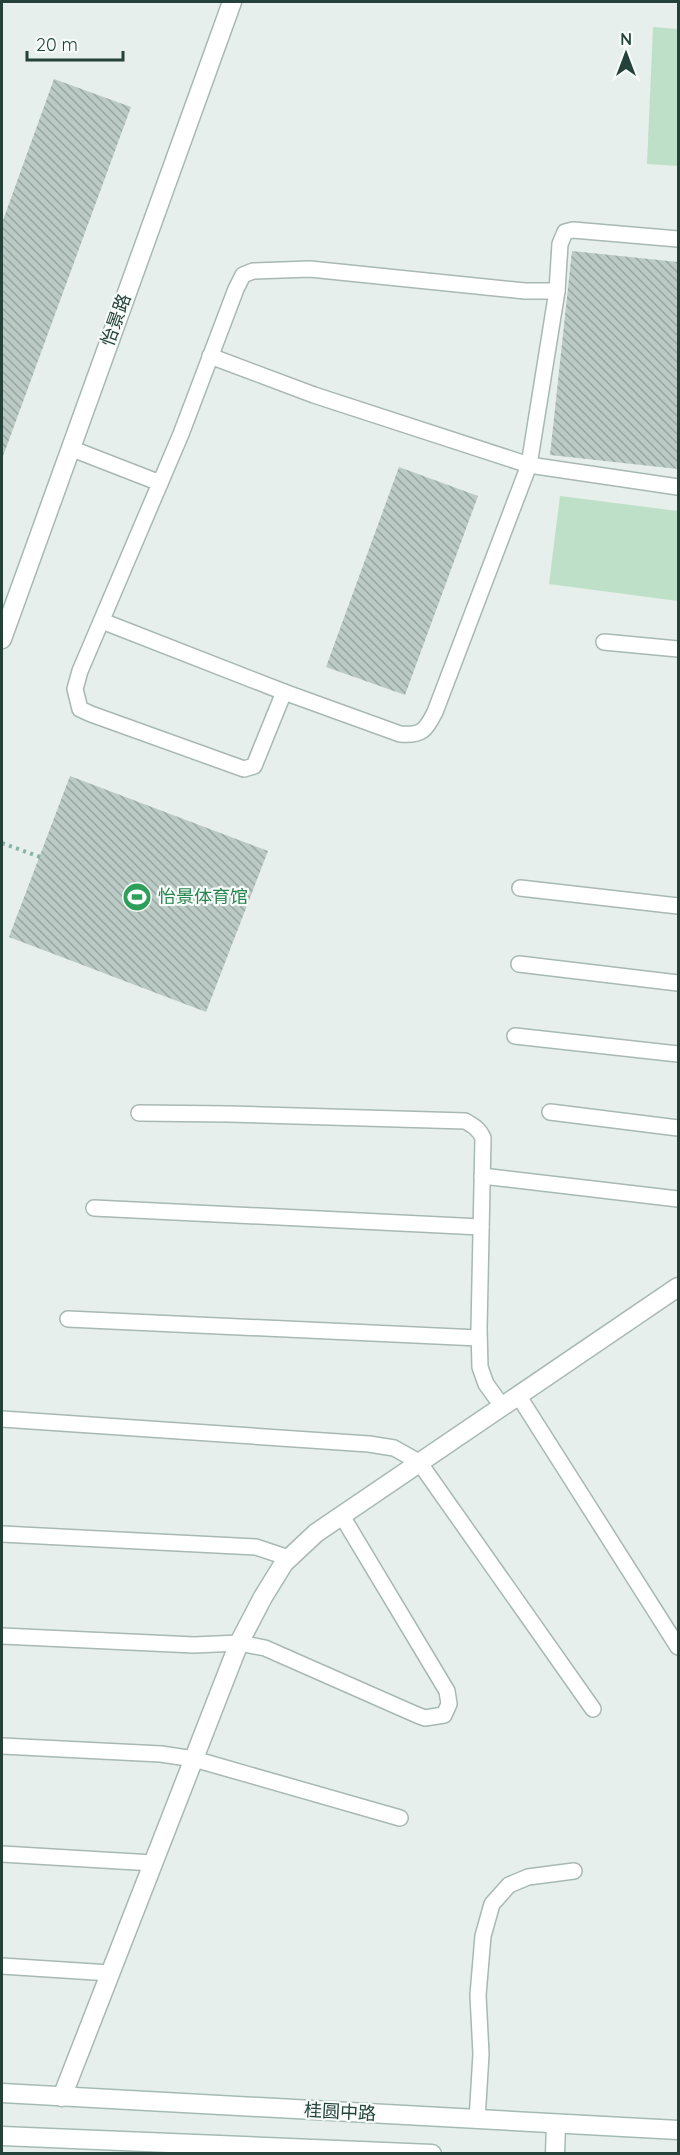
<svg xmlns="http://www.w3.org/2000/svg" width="680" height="2155" font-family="Quicksand,'Noto Sans SC',sans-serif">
	<defs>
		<pattern id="building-back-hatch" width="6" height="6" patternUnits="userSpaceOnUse" patternTransform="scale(1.5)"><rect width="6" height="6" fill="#bbcac4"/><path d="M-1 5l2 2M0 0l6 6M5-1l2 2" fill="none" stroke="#98a6a0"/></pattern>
	</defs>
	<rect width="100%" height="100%" fill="#e6efeb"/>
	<g fill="#bfe0c8">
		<polygon points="653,27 678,29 678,166 647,164"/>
		<polygon points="560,496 678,511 678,601 549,584"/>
	</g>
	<g fill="url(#building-back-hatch)">
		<polygon points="54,79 131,107 2,459 2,223"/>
		<polygon points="572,251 678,262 678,469 550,455"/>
		<polygon points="399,467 478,496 405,695 326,667"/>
		<polygon points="70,776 268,851 206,1012 9,937"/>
	</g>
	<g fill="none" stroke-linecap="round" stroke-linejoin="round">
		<g stroke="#a8b8b2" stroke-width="18">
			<g id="service">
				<polyline points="210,356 314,395 529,465 678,487"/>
				<polyline points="70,448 160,483"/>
				<polyline points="102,621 284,692 254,766 244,769 91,714 80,709 75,689 80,671 181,434 236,289 243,275 253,271 310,269 525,291 557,291"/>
				<polyline points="604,642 678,649"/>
				<path d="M284,692L400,734C422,736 426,730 435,712L529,465L557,291L560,244L565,232L573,230L678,239"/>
				<polyline points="520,888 678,906"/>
				<polyline points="519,964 678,983"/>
				<polyline points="515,1036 678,1054"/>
				<polyline points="550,1112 678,1128"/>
				<path d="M139,1113L229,1114L465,1121C474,1126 479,1129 483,1138L479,1329L480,1367L486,1384L502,1406"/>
				<polyline points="482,1176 678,1199"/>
				<polyline points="94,1208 481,1227"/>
				<polyline points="68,1319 479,1338"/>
				<polyline points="518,1395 678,1647"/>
				<polyline points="2,1419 369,1444 394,1448 419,1462 593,1709"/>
				<polyline points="2,1534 256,1547 289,1558"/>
				<polyline points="2,1636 194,1645 239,1643 265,1648 417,1715 425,1718 444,1715 449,1704 447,1691 342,1516"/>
				<polyline points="2,1746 161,1754 194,1759 400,1818"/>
				<polyline points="2,1854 153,1863"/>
				<polyline points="2,1966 110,1973"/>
				<polyline points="477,2120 481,2054 478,1995 483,1936 492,1904 509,1885 528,1877 574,1871"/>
			</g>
		</g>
		<g stroke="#a8b8b2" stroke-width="21">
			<g id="tertiary">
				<polyline points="2,639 232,2"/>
				<polyline points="62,2097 239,1643 263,1597 284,1563 316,1533 678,1287"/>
			</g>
		</g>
		<g stroke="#a4bbb3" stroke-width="21">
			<g id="secondary">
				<polyline points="2,2093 678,2130"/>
				<polyline points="2,2136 432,2154"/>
				<polyline points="555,2154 556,2124"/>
			</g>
		</g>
		<polyline stroke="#86b3a5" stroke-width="4" stroke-dasharray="3 4.5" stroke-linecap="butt" points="2,843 40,857"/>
		<use href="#service" stroke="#fff" stroke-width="15"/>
		<use href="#tertiary" stroke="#fff" stroke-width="18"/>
		<use href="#secondary" stroke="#fff" stroke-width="18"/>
	</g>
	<defs>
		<g id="stadium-disc" transform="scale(1.5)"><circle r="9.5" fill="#2e9e5b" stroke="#f7fbf9"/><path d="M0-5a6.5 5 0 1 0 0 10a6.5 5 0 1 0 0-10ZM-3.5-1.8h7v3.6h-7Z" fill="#fff"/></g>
	</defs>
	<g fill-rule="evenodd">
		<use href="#stadium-disc" x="137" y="897"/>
	</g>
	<g text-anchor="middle" stroke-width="4.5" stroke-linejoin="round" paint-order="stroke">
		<g font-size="18" fill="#24423a" stroke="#f7fbf9">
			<text transform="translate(116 320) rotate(-70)" y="6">怡景路</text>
			<text transform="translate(340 2112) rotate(3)" y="6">桂圆中路</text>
		</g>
		<g font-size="18" fill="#27864d" stroke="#f7fbf9" text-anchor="start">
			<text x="158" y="903">怡景体育馆</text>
		</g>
	</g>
	<rect width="680" height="2155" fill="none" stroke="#24423a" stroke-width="6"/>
	<g transform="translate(626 54)" stroke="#f7fbf9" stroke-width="4.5" paint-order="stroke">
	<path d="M0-4.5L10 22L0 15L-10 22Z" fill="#24423a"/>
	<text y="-9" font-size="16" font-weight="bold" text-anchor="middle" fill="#24423a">N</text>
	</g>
	<path d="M27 51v9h96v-9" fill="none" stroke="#24423a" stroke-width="3"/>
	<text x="36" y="51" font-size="18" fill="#24423a" stroke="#f7fbf9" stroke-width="4.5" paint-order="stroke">20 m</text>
</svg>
